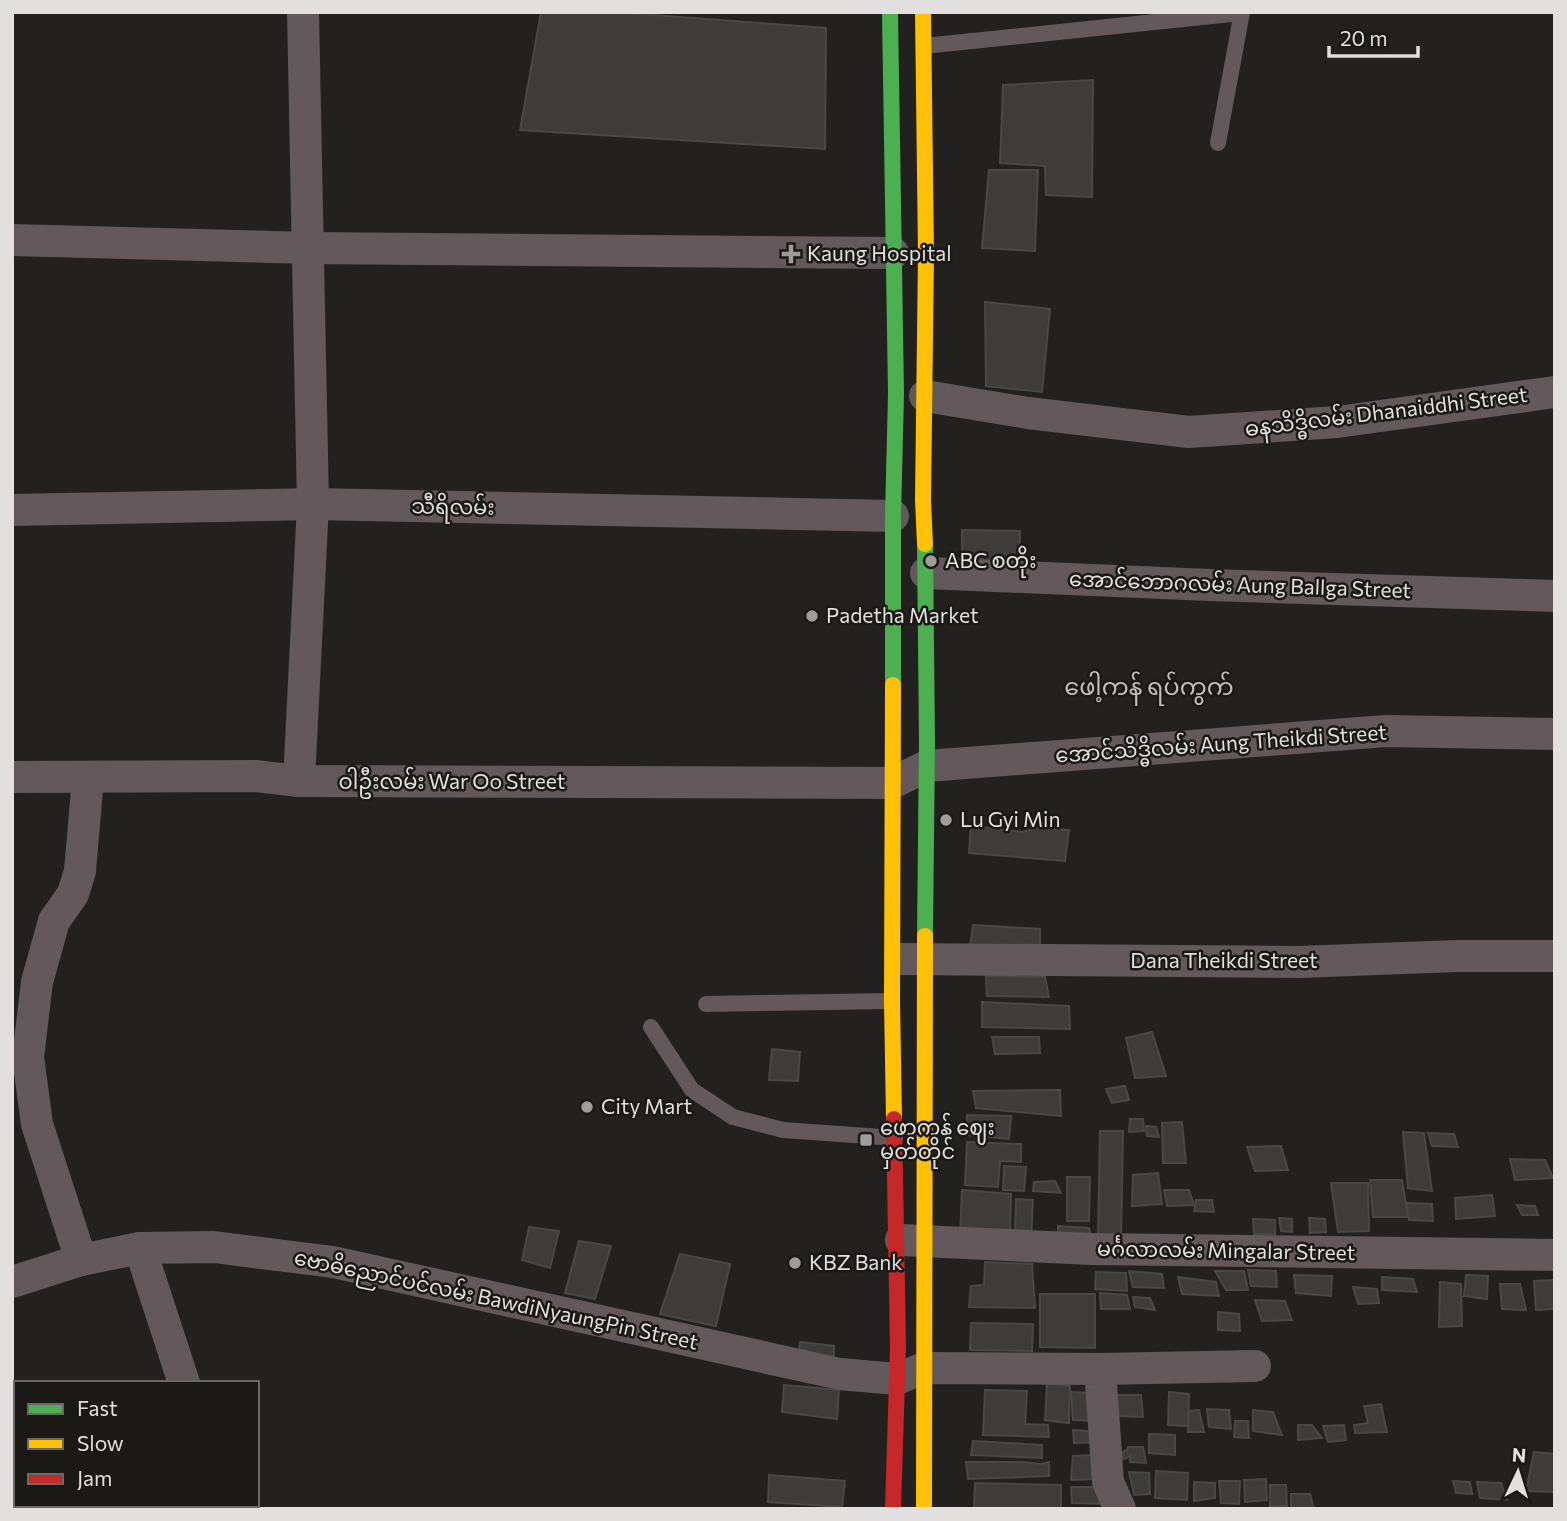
<svg xmlns="http://www.w3.org/2000/svg" width="1567" height="1521" font-family="Commissioner,'Noto Sans Myanmar',sans-serif">
	<rect width="100%" height="100%" fill="#222120"/>
	<g fill="#3d3c3b" stroke="#484847" stroke-width="2">
		<polygon points="541,12 612,12 826,28 825,149 520,130"/>
		<polygon points="1093,80 1092,197 1046,195 1045,166 1000,163 1003,85"/>
		<polygon points="989,170 1038,170 1035,251 982,248"/>
		<polygon points="985,302 1050,309 1042,392 986,386"/>
		<polygon points="962,530 1020,531 1019,574 962,572"/>
		<polygon points="971,826 1023,832 1036,828 1069,830 1065,861 969,853"/>
		<polygon points="973,925 1040,929 1040,950 970,947"/>
		<polygon points="986,976 1045,977 1049,997 987,996"/>
		<polygon points="982,1002 1069,1006 1070,1029 982,1027"/>
		<polygon points="1152,1032 1166,1076 1135,1078 1126,1038"/>
		<polygon points="992,1037 1039,1037 1040,1053 995,1054"/>
		<polygon points="772,1049 800,1052 798,1081 769,1080"/>
		<polygon points="1125,1086 1129,1100 1112,1103 1106,1089"/>
		<polygon points="1060,1090 1061,1116 976,1108 973,1091"/>
		<polygon points="967,1115 1011,1116 1009,1139 967,1135"/>
		<polygon points="1130,1119 1143,1119 1144,1131 1129,1132"/>
		<polygon points="1182,1122 1186,1163 1163,1163 1162,1123"/>
		<polygon points="1146,1126 1156,1127 1159,1137 1147,1136"/>
		<polygon points="1100,1131 1123,1131 1121,1240 1098,1239"/>
		<polygon points="1403,1132 1424,1133 1432,1191 1408,1188"/>
		<polygon points="1428,1133 1454,1134 1458,1147 1432,1146"/>
		<polygon points="967,1142 1021,1144 1021,1162 1000,1161 998,1187 965,1185"/>
		<polygon points="1281,1146 1288,1170 1255,1171 1247,1147"/>
		<polygon points="1510,1159 1545,1160 1553,1178 1515,1180"/>
		<polygon points="1004,1166 1026,1167 1024,1191 1003,1190"/>
		<polygon points="1158,1173 1162,1204 1132,1206 1133,1175"/>
		<polygon points="1067,1177 1090,1177 1089,1221 1067,1221"/>
		<polygon points="1370,1180 1402,1180 1408,1217 1373,1217"/>
		<polygon points="1055,1181 1061,1193 1033,1191 1034,1182"/>
		<polygon points="1331,1183 1368,1183 1369,1231 1338,1232"/>
		<polygon points="962,1190 1011,1194 1010,1239 960,1236"/>
		<polygon points="1164,1190 1189,1190 1194,1205 1167,1206"/>
		<polygon points="1492,1195 1495,1216 1456,1219 1455,1198"/>
		<polygon points="1016,1199 1033,1200 1031,1239 1015,1237"/>
		<polygon points="1196,1200 1212,1200 1214,1212 1194,1211"/>
		<polygon points="1407,1203 1432,1204 1433,1221 1409,1220"/>
		<polygon points="1517,1205 1535,1206 1538,1215 1522,1215"/>
		<polygon points="1279,1218 1292,1219 1292,1232 1281,1231"/>
		<polygon points="1309,1218 1325,1219 1326,1232 1310,1233"/>
		<polygon points="1253,1219 1275,1220 1275,1234 1254,1234"/>
		<polygon points="1058,1226 1089,1228 1093,1244 1058,1240"/>
		<polygon points="529,1227 559,1231 550,1268 522,1260"/>
		<polygon points="579,1241 611,1246 595,1299 565,1293"/>
		<polygon points="680,1254 730,1264 716,1326 660,1314"/>
		<polygon points="985,1262 1032,1264 1035,1308 969,1307 971,1286 984,1285"/>
		<polygon points="1248,1270 1276,1271 1277,1287 1251,1286"/>
		<polygon points="1129,1271 1162,1274 1164,1288 1133,1287"/>
		<polygon points="1215,1271 1244,1271 1248,1290 1226,1290"/>
		<polygon points="1096,1272 1126,1273 1127,1291 1095,1289"/>
		<polygon points="1294,1275 1332,1276 1331,1296 1296,1293"/>
		<polygon points="1466,1275 1488,1276 1487,1299 1464,1296"/>
		<polygon points="1178,1277 1216,1282 1219,1296 1182,1294"/>
		<polygon points="1382,1277 1413,1279 1417,1292 1382,1290"/>
		<polygon points="1555,1280 1555,1309 1536,1310 1534,1281"/>
		<polygon points="1440,1282 1461,1284 1462,1326 1439,1327"/>
		<polygon points="1500,1284 1520,1284 1526,1310 1502,1309"/>
		<polygon points="1353,1287 1377,1289 1379,1303 1358,1304"/>
		<polygon points="1100,1293 1127,1295 1130,1309 1101,1309"/>
		<polygon points="1040,1294 1095,1294 1095,1348 1040,1347"/>
		<polygon points="1133,1297 1150,1298 1155,1310 1135,1307"/>
		<polygon points="1255,1300 1285,1301 1292,1320 1262,1321"/>
		<polygon points="1218,1312 1239,1314 1240,1331 1218,1330"/>
		<polygon points="971,1323 1033,1324 1032,1351 970,1350"/>
		<polygon points="800,1342 834,1346 834,1368 798,1362"/>
		<polygon points="1047,1383 1070,1386 1069,1423 1045,1420"/>
		<polygon points="784,1385 839,1390 837,1419 782,1412"/>
		<polygon points="985,1390 1027,1391 1025,1424 1048,1425 1049,1437 983,1435"/>
		<polygon points="1071,1392 1092,1393 1096,1421 1073,1420"/>
		<polygon points="1169,1392 1189,1394 1188,1426 1168,1425"/>
		<polygon points="1114,1395 1141,1395 1143,1417 1116,1416"/>
		<polygon points="1381,1404 1387,1432 1355,1433 1354,1425 1368,1423 1364,1406"/>
		<polygon points="1207,1409 1229,1410 1231,1429 1209,1427"/>
		<polygon points="1199,1410 1204,1432 1188,1432 1189,1411"/>
		<polygon points="1253,1410 1273,1412 1282,1435 1253,1431"/>
		<polygon points="1235,1421 1248,1421 1249,1438 1234,1437"/>
		<polygon points="1298,1425 1312,1425 1322,1438 1298,1440"/>
		<polygon points="1344,1425 1346,1440 1328,1442 1323,1426"/>
		<polygon points="1073,1430 1100,1432 1101,1442 1074,1443"/>
		<polygon points="1149,1434 1175,1435 1175,1455 1149,1453"/>
		<polygon points="973,1441 1042,1445 1042,1458 971,1455"/>
		<polygon points="1128,1447 1143,1447 1146,1463 1130,1462 1130,1456 1124,1459 1119,1454 1127,1450"/>
		<polygon points="1534,1452 1555,1454 1555,1492 1526,1491"/>
		<polygon points="1095,1455 1096,1479 1071,1480 1073,1456"/>
		<polygon points="966,1462 1023,1462 1041,1464 1049,1462 1049,1476 968,1479"/>
		<polygon points="1156,1471 1188,1473 1187,1500 1155,1498"/>
		<polygon points="1129,1472 1149,1473 1150,1494 1134,1495"/>
		<polygon points="769,1475 845,1481 842,1507 768,1502"/>
		<polygon points="1266,1479 1267,1500 1245,1502 1244,1480"/>
		<polygon points="1219,1481 1240,1481 1239,1504 1221,1503"/>
		<polygon points="1453,1481 1470,1482 1472,1494 1456,1493"/>
		<polygon points="1194,1482 1215,1483 1215,1498 1194,1501"/>
		<polygon points="1477,1482 1501,1483 1507,1500 1480,1498"/>
		<polygon points="975,1483 1061,1485 1061,1509 974,1509"/>
		<polygon points="1270,1485 1286,1485 1287,1506 1270,1506"/>
		<polygon points="1071,1487 1104,1487 1108,1504 1072,1503"/>
		<polygon points="1291,1494 1310,1494 1314,1509 1291,1509"/>
	</g>
	<g fill="none" stroke-linecap="round" stroke-linejoin="round">
		<g stroke="#63585b" stroke-width="16">
			<polyline points="924,46 1241,13"/>
			<polyline points="1218,143 1242,12"/>
			<polyline points="706,1004 892,1001"/>
			<polyline points="651,1027 692,1090 733,1117 783,1130 895,1138"/>
		</g>
		<g stroke="#63585b" stroke-width="32">
			<polyline points="12,240 308,248 893,253"/>
			<polyline points="925,396 1028,413 1189,432 1337,422 1555,392"/>
			<polyline points="12,510 313,504 893,516"/>
			<polyline points="926,573 1210,585 1555,596"/>
			<polyline points="12,777 255,776 299,781 892,783 927,766 1386,731 1555,734"/>
			<polyline points="299,781 313,504 303,12"/>
			<polyline points="902,959 1299,962 1456,956 1555,956"/>
			<polyline points="901,1240 1092,1249 1555,1255"/>
			<polyline points="140,1248 184,1383"/>
			<polyline points="81,1260 37,1124 28,1057 37,982 54,921 73,894 80,871 88,778"/>
			<polyline points="12,1282 81,1260 140,1248 214,1247 333,1262 840,1374 897,1379 924,1368 1100,1369 1108,1482 1120,1509"/>
			<polyline points="1100,1369 1255,1366"/>
			<polyline points="227,1505 228,1509"/>
		</g>
		<g stroke="#4caf50" stroke-width="16">
			<polyline points="890,12 896,394 893,516 893,685"/>
			<polyline points="925,544 927,742 925,936"/>
		</g>
		<g stroke="#ffc107" stroke-width="16">
			<polyline points="923,12 926,254 923,500 925,544"/>
			<polyline points="893,685 892,1001 894,1119"/>
			<polyline points="924,1509 925,936"/>
		</g>
		<polyline stroke="#c62828" stroke-width="16" points="893,1509 898,1348 894,1119"/>
	</g>
	<g fill="#9e9d9c" stroke="#1a1916" stroke-width="2.5">
		<path d="M787.5 243.5h7v7h7v7h-7v7h-7v-7h-7v-7h7z"/>
		<circle cx="931" cy="561" r="7"/>
		<circle cx="812" cy="616" r="7"/>
		<circle cx="946" cy="820" r="7"/>
		<circle cx="587" cy="1107" r="7"/>
		<rect x="859" y="1133" width="14" height="14" rx="3.5"/>
		<circle cx="795" cy="1263" r="7"/>
	</g>
	<g text-anchor="middle" stroke-width="5" stroke-linejoin="round" paint-order="stroke">
		<g font-size="21" fill="#e1e0de" stroke="#1a1916" text-anchor="start">
			<text x="807" y="261">Kaung Hospital</text>
			<text x="945" y="568">ABC စတိုး</text>
			<text x="826" y="623">Padetha Market</text>
			<text x="960" y="827">Lu Gyi Min</text>
			<text x="601" y="1114">City Mart</text>
			<text x="880" y="1135">ဖော့ကန် ဈေး<tspan x="880" dy="24">မှတ်တိုင်</tspan></text>
			<text x="809" y="1270">KBZ Bank</text>
		</g>
		<g font-size="21" fill="#e1e0de" stroke="#1a1916">
			<text transform="translate(1386 412) rotate(-7)" y="7">ဓနသိဒ္ဓိလမ်း Dhanaiddhi Street</text>
			<text transform="translate(453 507) rotate(1)" y="7">သီရိလမ်း</text>
			<text transform="translate(1240 585) rotate(2)" y="7">အောင်ဘောဂလမ်း Aung Ballga Street</text>
			<text transform="translate(1221 744) rotate(-4)" y="7">အောင်သိဒ္ဓိလမ်း Aung Theikdi Street</text>
			<text x="452" y="789">ဝါဦးလမ်း War Oo Street</text>
			<text x="1224" y="968">Dana Theikdi Street</text>
			<text transform="translate(1226 1251) rotate(1)" y="7">မင်္ဂလာလမ်း Mingalar Street</text>
			<text transform="translate(496 1300) rotate(12)" y="7">ဗောဓိညောင်ပင်လမ်း BawdiNyaungPin Street</text>
		</g>
		<g font-size="24" fill="#c0bfbb" stroke="#1a1916">
			<text x="1149" y="695">ဖေါ့ကန် ရပ်ကွက်</text>
		</g>
	</g>
	<rect width="1567" height="1521" fill="none" stroke="#e1e0de" stroke-width="28"/>
	<rect x="14" y="1381" width="245" height="126" fill="#1a1916" stroke="#6a6966" stroke-width="2"/>
	<rect x="28" y="1404" width="35" height="10" fill="#4caf50" stroke="#6a6966" stroke-width="2"/>
	<text x="77" y="1416" font-size="21" fill="#e1e0de">Fast</text>
	<rect x="28" y="1439" width="35" height="10" fill="#ffc107" stroke="#6a6966" stroke-width="2"/>
	<text x="77" y="1451" font-size="21" fill="#e1e0de">Slow</text>
	<rect x="28" y="1474" width="35" height="10" fill="#c62828" stroke="#6a6966" stroke-width="2"/>
	<text x="77" y="1486" font-size="21" fill="#e1e0de">Jam</text>
	<g transform="translate(1518 1472) rotate(4)" stroke="#1a1916" stroke-width="5" paint-order="stroke">
	<path d="M0-5L12 26L0 18L-12 26Z" fill="#e1e0de"/>
	<text y="-10" font-size="19" font-weight="bold" text-anchor="middle" fill="#e1e0de">N</text>
	</g>
	<path d="M1329 46v10h89v-10" fill="none" stroke="#e1e0de" stroke-width="3.5"/>
	<text x="1340" y="46" font-size="21" fill="#e1e0de" stroke="#1a1916" stroke-width="5" paint-order="stroke">20 m</text>
</svg>
